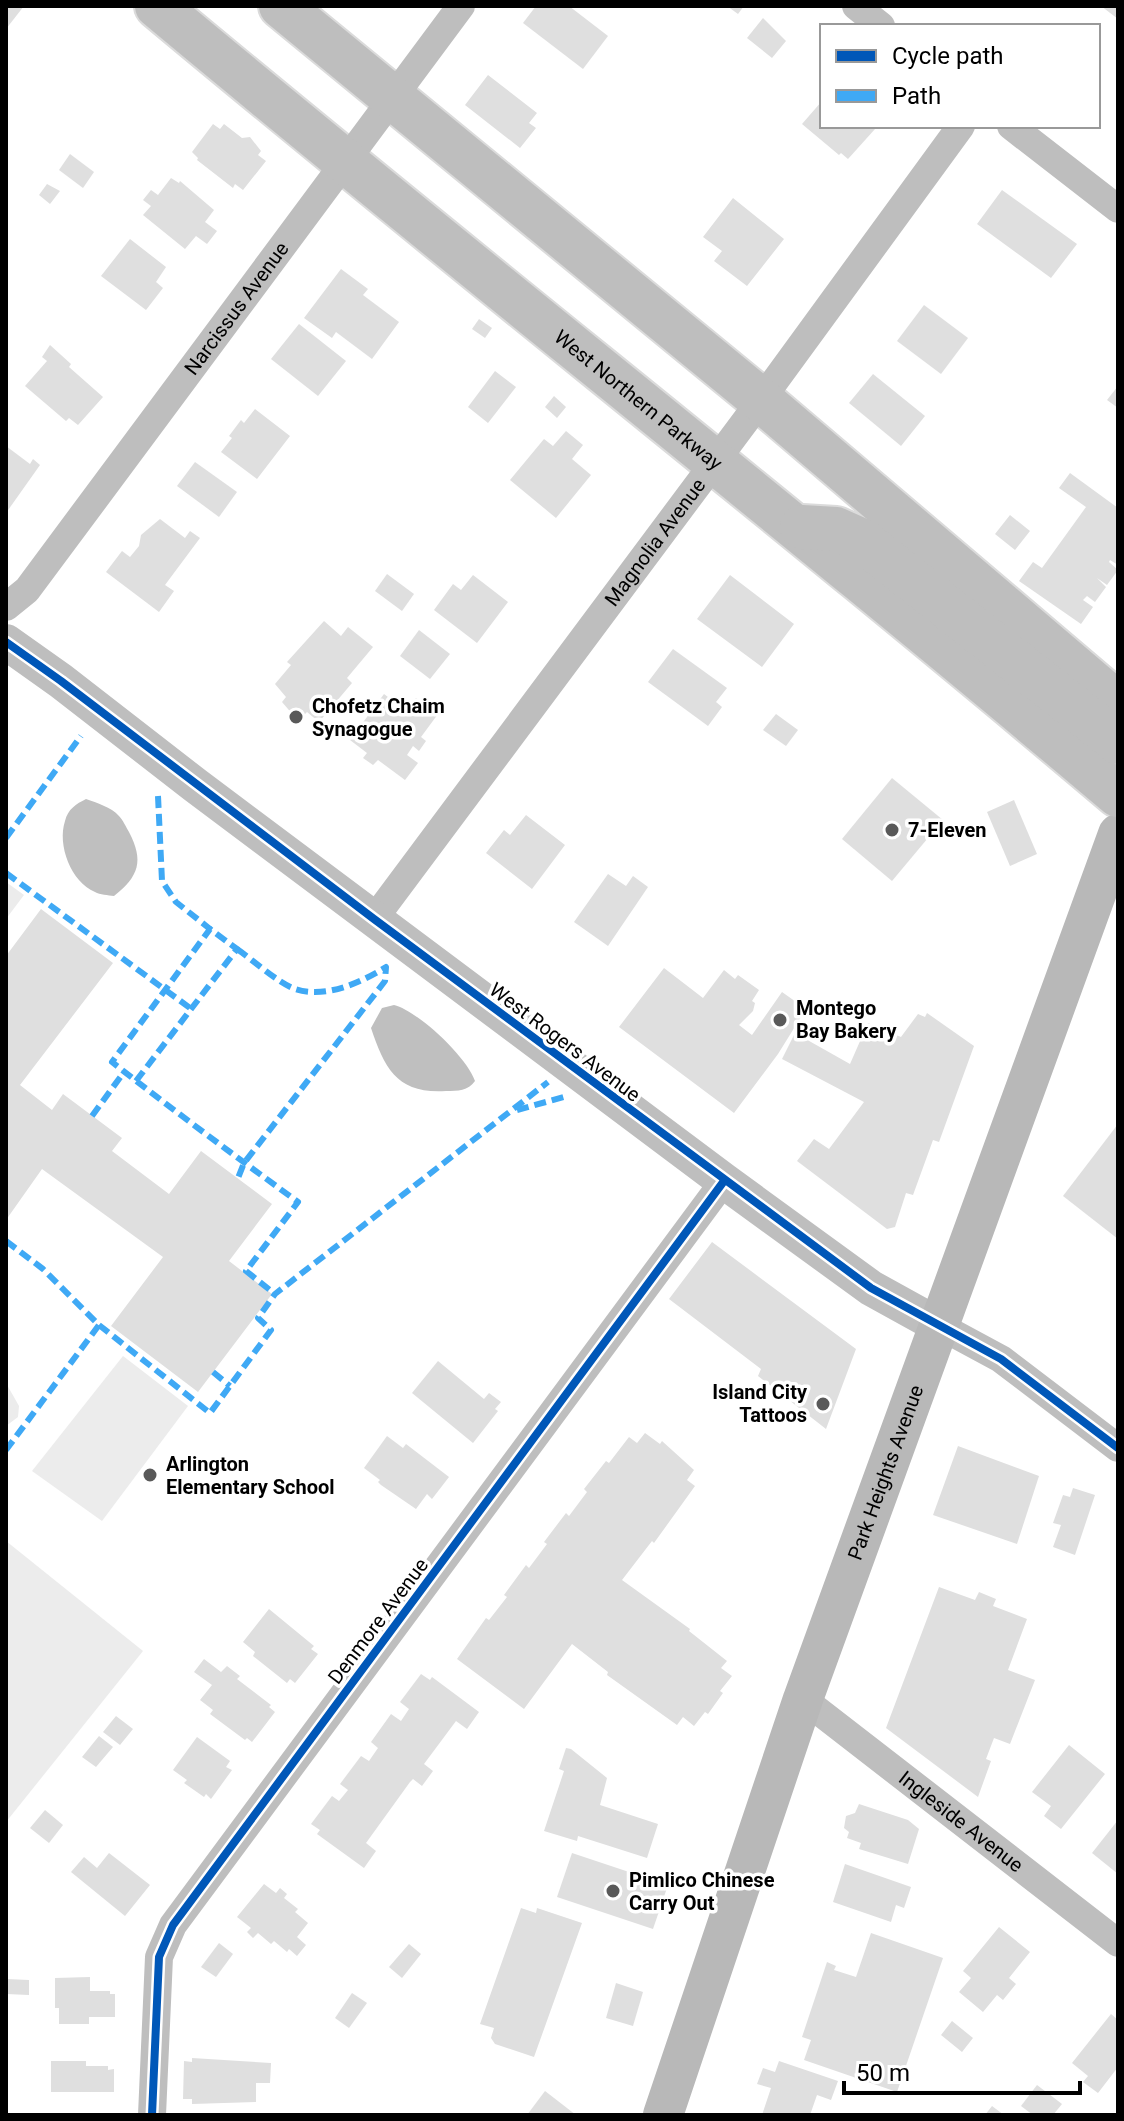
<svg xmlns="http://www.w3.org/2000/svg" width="1124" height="2121" font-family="Roboto,sans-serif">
	<rect width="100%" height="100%" fill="#fff"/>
	<g fill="#ececec">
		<polygon points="6,882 24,895 6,919"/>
		<polygon points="123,1356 188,1406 102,1521 32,1471"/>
		<polygon points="6,1383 19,1406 18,1417 6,1426"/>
		<polygon points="6,1541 143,1651 6,1822"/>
	</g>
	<g fill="#bfbfbf">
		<path d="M86,799C97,803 111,807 119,816C123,820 126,827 129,832C144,861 139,876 114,896C108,895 100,895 95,892C71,882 57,845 65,821C68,809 76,804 86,799Z"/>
		<path d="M394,1005C418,1011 467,1057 475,1081C468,1091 458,1091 446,1091C398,1094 385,1070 371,1028L382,1008Z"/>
	</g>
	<g fill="#dfdfdf">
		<polygon points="6,6 24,6 6,29"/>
		<polygon points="536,6 569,6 608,36 583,69 523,23"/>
		<polygon points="727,6 744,6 738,14"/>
		<polygon points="1101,6 1118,6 1118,19"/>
		<polygon points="763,18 786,41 772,58 747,38"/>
		<polygon points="488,75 537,113 529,123 536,128 520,148 465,105"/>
		<polygon points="822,101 822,126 872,126 875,129 848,159 841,153 839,155 802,124"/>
		<polygon points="213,124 220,129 224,124 242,138 250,137 261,151 258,155 266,161 243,190 235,184 233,188 197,160 198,158 192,152"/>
		<polygon points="70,154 94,172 83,188 59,170"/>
		<polygon points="171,178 179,183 180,181 214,210 205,222 217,231 207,244 196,236 185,249 143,215 151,206 143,200 151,190 158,195"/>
		<polygon points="47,184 60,191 50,204 39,195"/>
		<polygon points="1002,190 1077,244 1051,278 977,224"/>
		<polygon points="733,198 784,239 747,286 714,261 722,251 703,237"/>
		<polygon points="130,239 166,267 156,282 163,288 146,310 101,276"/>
		<polygon points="341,269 368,289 363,295 399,322 372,359 336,332 332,338 304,318"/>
		<polygon points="924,305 968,338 941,374 897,341"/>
		<polygon points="479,319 492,328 485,338 472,329"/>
		<polygon points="299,324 346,361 318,396 271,359"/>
		<polygon points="50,345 71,364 69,367 103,397 78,425 69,418 66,421 25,386 47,361 42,357"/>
		<polygon points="495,371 516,387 488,423 468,407"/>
		<polygon points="873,374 925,416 901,446 849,403"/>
		<polygon points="1118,386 1118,408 1107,400"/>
		<polygon points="554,396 566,407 557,418 545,407"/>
		<polygon points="255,409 290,436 257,479 221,452 232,438 229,436 241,420 244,423"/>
		<polygon points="566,431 583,445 572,459 591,475 556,518 510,480 544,439 553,446"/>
		<polygon points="6,446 30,464 33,459 40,465 6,513"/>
		<polygon points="195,462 237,492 219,517 177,486"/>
		<polygon points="1070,473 1118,508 1118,565 1110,560 1109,562 1118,570 1107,585 1097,578 1106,587 1095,602 1087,596 1083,600 1093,607 1081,624 1019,581 1033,562 1042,568 1086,507 1059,488"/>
		<polygon points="1010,515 1030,531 1015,550 995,534"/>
		<polygon points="160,519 185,538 190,531 200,538 165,585 174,591 159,612 106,572 122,551 130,557 139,546 141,535"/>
		<polygon points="387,574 414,594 402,611 375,591"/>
		<polygon points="473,575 508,602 477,643 434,610 453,584 461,590"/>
		<polygon points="730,575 794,624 762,667 697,619"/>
		<polygon points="324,621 341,636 348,627 373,647 347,678 352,683 319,722 307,712 304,715 299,710 294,716 282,702 286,697 275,684 291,665 287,662"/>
		<polygon points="419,630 450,654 430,679 400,656"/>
		<polygon points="673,649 727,688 716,702 722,707 708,726 648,682"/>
		<polygon points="384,694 406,711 416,698 438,714 421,737 426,741 419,751 413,746 407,755 418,763 405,780 378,760 373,765 363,758 367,753 350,740"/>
		<polygon points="776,714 798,730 786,746 763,730"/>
		<polygon points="892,778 943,820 892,881 842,839"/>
		<polygon points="1014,800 1037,854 1010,866 987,812"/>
		<polygon points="526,815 565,845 532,889 486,853 504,830 510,835"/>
		<polygon points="608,874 626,886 633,876 648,887 608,946 574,922"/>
		<polygon points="41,909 113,963 20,1085 52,1110 63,1094 122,1138 112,1151 169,1194 201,1151 272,1204 229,1261 272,1294 198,1392 111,1326 163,1257 42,1169 6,1220 6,956"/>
		<polygon points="664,968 703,998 724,970 735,979 738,975 759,990 752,1001 755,1003 753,1011 739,1025 752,1035 782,992 806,1009 778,1054 734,1113 619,1027"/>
		<polygon points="927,1013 974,1046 939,1142 933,1140 913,1195 906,1193 895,1227 887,1229 797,1161 814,1139 829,1149 864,1102 782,1059 795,1033 850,1064 868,1023 901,1037 918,1014 925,1017"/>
		<polygon points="1118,1124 1118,1239 1063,1196"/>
		<polygon points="712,1242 856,1349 826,1429 758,1376 761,1369 669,1299"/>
		<polygon points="438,1361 484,1399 489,1393 501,1402 495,1409 498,1411 473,1443 412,1393"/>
		<polygon points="645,1433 660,1444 662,1441 694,1470 687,1480 695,1486 654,1543 652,1541 622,1580 690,1629 689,1631 727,1661 721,1668 732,1676 720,1691 723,1693 708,1714 705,1712 694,1726 683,1717 677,1725 607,1675 608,1672 572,1644 524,1709 457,1659 486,1618 489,1620 507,1597 504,1595 526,1565 529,1568 547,1544 544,1542 566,1513 569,1516 587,1492 584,1489 606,1461 609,1463 629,1437 637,1443"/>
		<polygon points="387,1436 403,1448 406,1444 449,1477 432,1499 427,1494 416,1509 381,1485 378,1482 380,1480 364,1468"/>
		<polygon points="958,1446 1039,1476 1017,1544 933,1515"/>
		<polygon points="1073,1488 1095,1495 1075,1555 1053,1547 1061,1525 1053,1523 1063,1495 1070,1497"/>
		<polygon points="939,1587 975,1600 979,1592 996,1599 993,1606 1027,1619 1008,1670 1035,1680 1010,1744 994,1738 986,1759 991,1761 978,1797 886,1728"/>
		<polygon points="269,1609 314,1646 311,1649 318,1654 295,1683 290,1679 287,1683 253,1656 255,1652 243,1642"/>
		<polygon points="204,1659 221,1672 227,1666 240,1676 237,1679 271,1705 269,1707 275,1712 252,1742 247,1738 245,1740 210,1714 213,1710 200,1700 212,1685 194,1672"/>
		<polygon points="421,1674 430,1680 432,1677 479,1712 467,1729 456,1721 424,1764 433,1771 422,1786 413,1779 410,1782 366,1843 376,1851 364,1868 317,1834 320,1830 311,1824 332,1796 339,1801 348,1790 340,1784 361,1756 369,1761 378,1748 371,1742 391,1714 401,1721 409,1709 400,1702"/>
		<polygon points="116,1716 133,1729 120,1745 103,1732"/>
		<polygon points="99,1736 113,1747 96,1767 82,1757"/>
		<polygon points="197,1737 230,1761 226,1767 232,1770 211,1799 206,1794 204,1797 184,1783 187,1780 173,1770"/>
		<polygon points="1069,1745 1105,1774 1061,1829 1044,1816 1051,1806 1032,1792"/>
		<polygon points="566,1748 571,1749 607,1778 600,1805 658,1824 647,1858 578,1836 577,1841 544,1831 564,1771 559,1769"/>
		<polygon points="859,1804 908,1820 919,1829 908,1864 859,1849 861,1843 847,1838 849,1832 844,1828 846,1816 855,1813"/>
		<polygon points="45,1810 63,1825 49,1843 30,1828"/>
		<polygon points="1118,1820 1118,1874 1092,1853"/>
		<polygon points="109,1853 150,1885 125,1916 71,1872 84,1857 97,1868"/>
		<polygon points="572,1853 668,1885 653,1929 557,1897"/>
		<polygon points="845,1864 911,1887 904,1908 896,1905 891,1922 833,1902"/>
		<polygon points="264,1884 276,1893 280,1888 287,1894 284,1898 298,1909 295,1912 308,1923 297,1937 306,1945 297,1956 289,1949 287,1952 274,1941 271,1944 258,1933 253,1938 247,1932 251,1928 237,1917"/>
		<polygon points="521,1908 536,1913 537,1908 582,1923 534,2057 495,2044 491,2038 494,2028 480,2024"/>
		<polygon points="999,1927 1030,1952 1009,1978 1016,1984 1003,2000 997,1995 983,2012 959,1992 971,1978 963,1971"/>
		<polygon points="871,1933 943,1958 897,2092 804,2060 811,2040 802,2037 827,1962 836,1966 834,1970 856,1977"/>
		<polygon points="219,1943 233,1954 216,1977 201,1967"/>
		<polygon points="409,1944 421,1954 402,1978 389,1967"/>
		<polygon points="90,1977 90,1991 110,1991 110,1994 115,1994 115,2017 89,2017 89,2024 59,2024 59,2008 55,2008 55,1978"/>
		<polygon points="6,1979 29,1980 29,1995 6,1994"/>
		<polygon points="616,1983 643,1992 633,2026 606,2018"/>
		<polygon points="352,1993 367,2003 349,2028 335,2018"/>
		<polygon points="1111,2014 1118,2020 1118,2067 1098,2093 1083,2082 1088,2076 1072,2063"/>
		<polygon points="952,2021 973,2038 962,2052 941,2035"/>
		<polygon points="192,2058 271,2063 270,2083 256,2083 256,2102 192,2104 192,2099 183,2099 184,2061 192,2062"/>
		<polygon points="51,2061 86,2061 86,2066 108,2066 108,2070 114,2069 114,2092 51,2092"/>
		<polygon points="779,2061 838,2081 831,2100 817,2095 810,2115 762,2115 771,2088 757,2084 763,2068 775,2072"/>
		<polygon points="1037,2085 1062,2104 1053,2115 1033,2115 1021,2106"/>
		<polygon points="545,2091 576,2115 527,2115"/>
		<polygon points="992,2106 1004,2115 985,2115"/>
	</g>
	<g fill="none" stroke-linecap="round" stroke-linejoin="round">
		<g stroke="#dbdbdb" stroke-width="48">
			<g id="primary">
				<path id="s5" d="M157,6C475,272 802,527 1118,795"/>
				<polyline points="281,6 761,400 1118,704"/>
				<polyline points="802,527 836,529 863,541 1118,742"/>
			</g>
		</g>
		<g stroke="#bebebe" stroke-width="28">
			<polyline points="856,6 881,26"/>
			<polyline points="1011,126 1118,209"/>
			<path id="s1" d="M6,607L27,590L461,6"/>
			<path id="s2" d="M374,919L761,400L961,126"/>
			<polyline points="938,1325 1001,1359 1118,1448"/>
			<path id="s3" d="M803,1699L1118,1943"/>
			<polyline points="152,2115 159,1957 173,1925 724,1181"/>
		</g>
		<polyline stroke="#bebebe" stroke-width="36" points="6,642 61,681 195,785 724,1181 871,1288 938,1325"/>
		<path stroke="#b8b8b8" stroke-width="40" id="s4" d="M663,2115L803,1699L1118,834"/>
		<use href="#primary" stroke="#bebebe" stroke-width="44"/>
		<g stroke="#3fa9f5" stroke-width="6" stroke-dasharray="12 6" stroke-linecap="butt">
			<polyline points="158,796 162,881 176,902 210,929"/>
			<polyline points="6,838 81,736"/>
			<polyline points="6,873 190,1008"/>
			<path d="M237,949C253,960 278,983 295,989C325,999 360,983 386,967L385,981L244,1163L238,1178"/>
			<path d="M136,1081L237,949L210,929L112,1062C173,1110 235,1156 298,1202L246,1271L275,1294"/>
			<polyline points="517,1110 564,1097"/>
			<polyline points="92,1116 124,1072"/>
			<polyline points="6,1241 43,1269 99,1325 6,1450"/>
			<polyline points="99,1325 210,1413 271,1330 258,1318 275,1294 548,1082"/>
			<polyline points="213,1372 230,1386"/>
		</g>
		<g stroke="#fff" stroke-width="13">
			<g id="cycleway">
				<polyline points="6,642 61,681 374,919 871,1288 1001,1359 1118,1448"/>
				<polyline points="152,2115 159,1957 173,1925 724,1181"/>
			</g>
		</g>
		<use href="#cycleway" stroke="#0057b8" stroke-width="8"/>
	</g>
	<g fill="#595959" stroke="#fff" stroke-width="3">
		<circle cx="296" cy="717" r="8"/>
		<circle cx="892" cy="830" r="8"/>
		<circle cx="780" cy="1020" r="8"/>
		<circle cx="823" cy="1404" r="8"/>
		<circle cx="150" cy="1475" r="8"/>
		<circle cx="613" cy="1891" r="8"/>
	</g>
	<g text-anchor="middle" stroke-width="7" stroke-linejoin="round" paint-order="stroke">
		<g font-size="20" fill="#000" stroke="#fff">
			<text dy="7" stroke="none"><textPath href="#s1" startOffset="378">Narcissus Avenue</textPath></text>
			<text dy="7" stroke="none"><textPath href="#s5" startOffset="622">West Northern Parkway</textPath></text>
			<text dy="7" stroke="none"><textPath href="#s2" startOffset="470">Magnolia Avenue</textPath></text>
			<text transform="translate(565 1042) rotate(37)" y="7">West Rogers Avenue</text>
			<text dy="7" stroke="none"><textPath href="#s4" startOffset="680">Park Heights Avenue</textPath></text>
			<text transform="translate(378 1621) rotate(-53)" y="7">Denmore Avenue</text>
			<text dy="7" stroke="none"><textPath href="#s3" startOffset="200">Ingleside Avenue</textPath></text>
		</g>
		<g font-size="20" font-weight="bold" fill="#000" stroke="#fff" text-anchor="start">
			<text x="312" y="713">Chofetz Chaim<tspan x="312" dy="23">Synagogue</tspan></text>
			<text x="908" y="837">7-Eleven</text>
			<text x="796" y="1015">Montego<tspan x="796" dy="23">Bay Bakery</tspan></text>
			<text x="807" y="1399" text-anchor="end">Island City<tspan x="807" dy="23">Tattoos</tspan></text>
			<text x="166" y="1471">Arlington<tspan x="166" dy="23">Elementary School</tspan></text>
			<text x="629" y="1887">Pimlico Chinese<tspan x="629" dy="23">Carry Out</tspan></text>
		</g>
	</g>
	<rect width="1124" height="2121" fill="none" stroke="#000000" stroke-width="16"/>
	<rect x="820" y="24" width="280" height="104" fill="#ffffff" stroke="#999999" stroke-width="2"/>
	<rect x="836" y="50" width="40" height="12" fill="#0057b8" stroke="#999999" stroke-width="2"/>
	<text x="892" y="64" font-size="24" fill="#000000">Cycle path</text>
	<rect x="836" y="90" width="40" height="12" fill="#3fa9f5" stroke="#999999" stroke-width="2"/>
	<text x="892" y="104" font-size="24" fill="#000000">Path</text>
	<path d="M844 2081v12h236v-12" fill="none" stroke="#000000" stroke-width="4"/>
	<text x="856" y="2081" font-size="24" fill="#000000" stroke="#ffffff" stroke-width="6" paint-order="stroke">50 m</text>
</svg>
